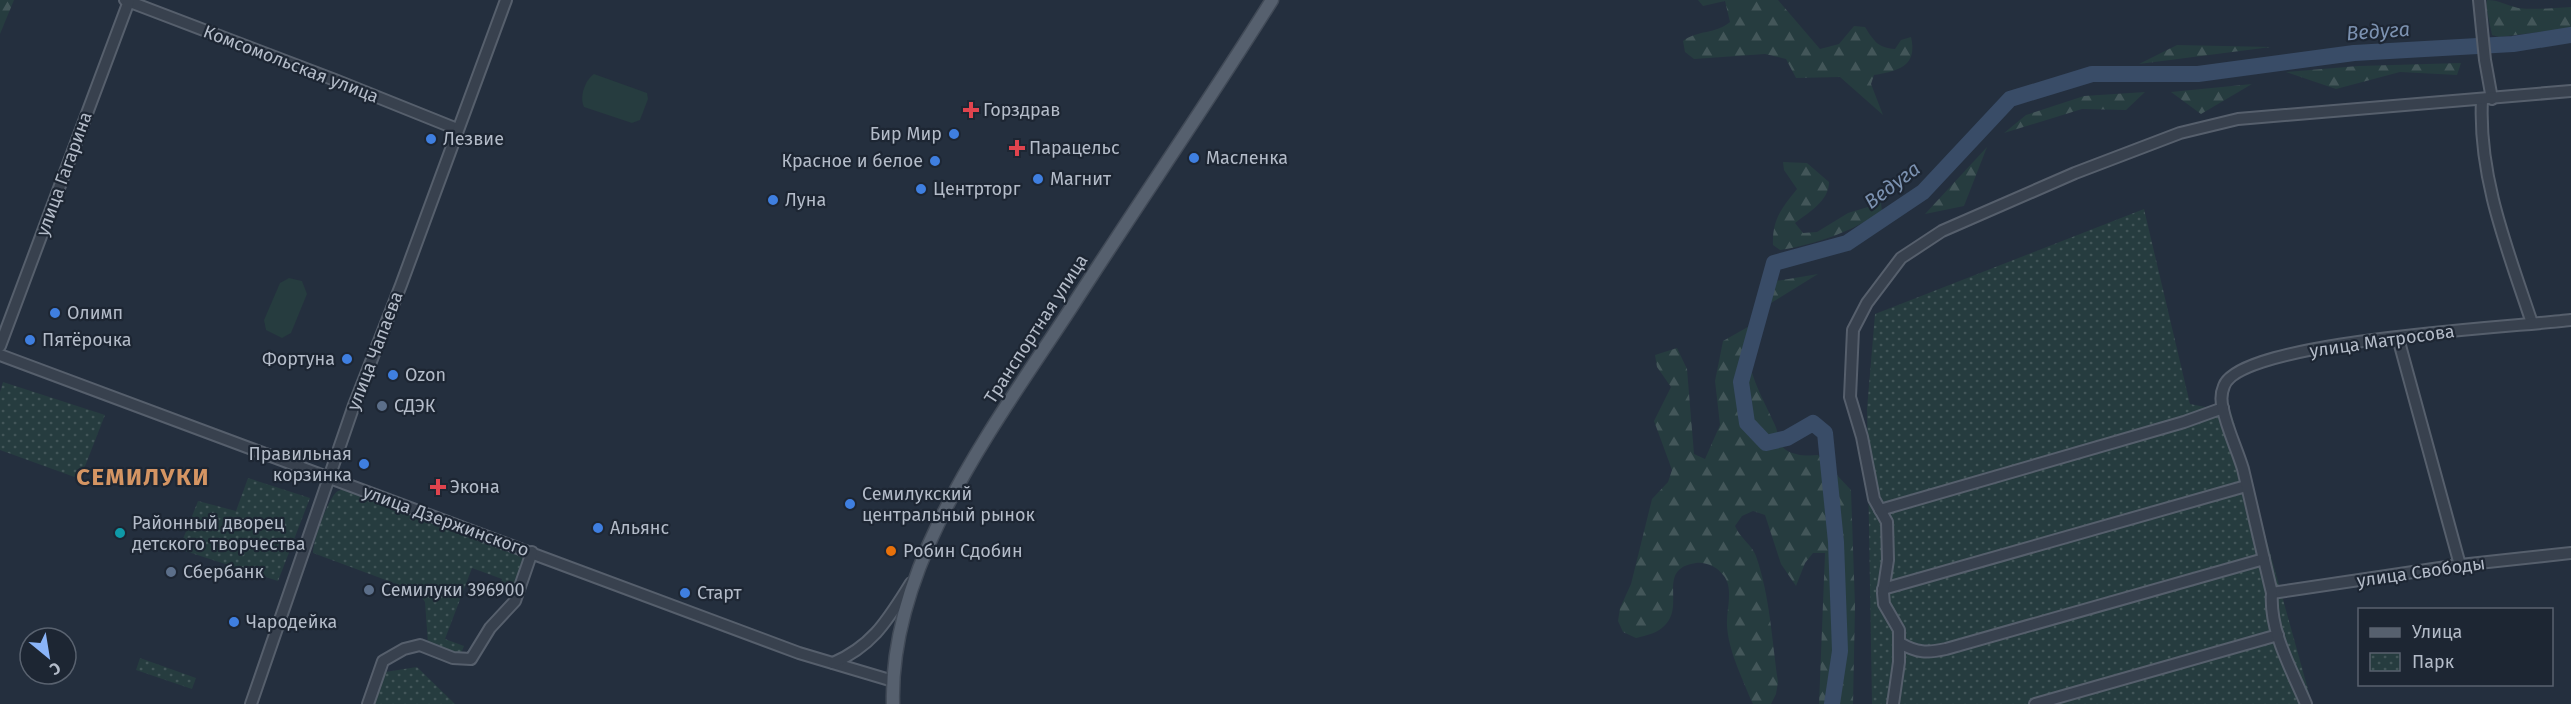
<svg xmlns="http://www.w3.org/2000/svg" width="2571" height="704" font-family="'Fira Sans',sans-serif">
	<defs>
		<pattern id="forest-firs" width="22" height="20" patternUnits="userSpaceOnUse" patternTransform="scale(1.5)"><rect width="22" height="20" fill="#263c3f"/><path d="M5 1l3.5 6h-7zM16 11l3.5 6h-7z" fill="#435659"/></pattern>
		<pattern id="park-dots" width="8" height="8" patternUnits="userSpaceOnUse" patternTransform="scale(1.5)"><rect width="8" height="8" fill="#263c3f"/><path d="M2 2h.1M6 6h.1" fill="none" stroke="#435659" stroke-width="1.8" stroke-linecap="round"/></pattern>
	</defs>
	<rect width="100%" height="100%" fill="#242f3e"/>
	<g fill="#263c3f">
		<path d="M594,74L647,93L648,99L640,120L632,123L584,107C579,97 585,80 594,74Z"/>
		<polygon points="289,278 302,281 307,294 291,333 282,338 266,330 264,320 280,283"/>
	</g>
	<g fill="url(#forest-firs)">
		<polygon points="0,0 14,0 0,34"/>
		<path d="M1698,0H1778L1820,49L1839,44L1854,26L1865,27C1874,41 1878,48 1895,49L1901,40L1911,37C1918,67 1897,71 1874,75L1871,84L1883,115L1840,77L1796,78L1786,59L1765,54L1694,59L1685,52L1683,41C1697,30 1716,34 1730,22L1725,1L1703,6Z"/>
		<path d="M2487,0C2499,0 2506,5 2518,8C2535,10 2554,8 2571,7V28L2499,37L2492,35L2486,6Z"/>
		<polygon points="2177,45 2271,47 2139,64"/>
		<polygon points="2461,63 2457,75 2400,72 2336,89 2286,72 2358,66"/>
		<polygon points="2252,84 2201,114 2171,92"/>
		<polygon points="2145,92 2126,110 2082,109 2004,133 2026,115 2084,96"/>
		<polygon points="1987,147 1964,206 1925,214"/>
		<path d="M1783,162L1807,163L1829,182C1829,201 1809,212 1795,223L1803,233L1817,232L1848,213L1881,203L1882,211C1854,231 1814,245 1780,250L1773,245C1772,219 1782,208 1797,189L1784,170Z"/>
		<polygon points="1818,274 1771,303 1776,281"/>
		<path d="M1753,324C1738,359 1761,394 1775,425C1779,434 1778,444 1786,450C1796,456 1807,456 1818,455L1851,490L1855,606L1853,704H1819L1825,553H1813L1805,563L1796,586L1781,564L1765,515L1753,511L1742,516L1735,526C1740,538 1752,545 1756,556C1770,596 1772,641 1778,682L1776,694L1771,704H1753L1751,700C1742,677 1728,650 1727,625C1726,609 1734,590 1724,576C1717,567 1707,562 1696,563C1660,568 1680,598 1670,618C1663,632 1649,635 1636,638L1623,632L1618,621L1620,608L1631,584L1652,499L1668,482L1672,470L1654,421L1671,387L1657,367L1655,355L1677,348L1687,369L1694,454L1705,459L1720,425L1715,381L1723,341Z"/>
	</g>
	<g fill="url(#park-dots)">
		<polygon points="2144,209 2190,404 2231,412 2312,704 1872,704 1867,409 1875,314"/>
		<polygon points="3,382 105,415 80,479 0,450 0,392"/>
		<polygon points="248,478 310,498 278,581 179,549 198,501 236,511"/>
		<path d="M347,489L521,555L526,562L514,596L497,593L502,579L472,568L445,639L464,646L461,654L455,658L428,644L425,602L418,592L313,553C313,541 328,497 338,491C340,490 345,489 347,489Z"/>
		<polygon points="140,658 196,678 192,689 136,670"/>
		<polygon points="417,667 455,704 373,704 385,672"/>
	</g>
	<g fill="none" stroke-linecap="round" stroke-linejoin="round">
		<polyline stroke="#394c67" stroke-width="16" points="1832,704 1840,651 1836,542 1825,433 1813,423 1787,438 1766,443 1747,423 1741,382 1774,263 1847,243 1923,192 2010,99 2092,74 2198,74 2354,53 2513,44 2571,35"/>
		<g stroke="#565f6c" stroke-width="14">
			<g id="minor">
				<polyline points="125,0 335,80 457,129"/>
				<polyline points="2479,0 2485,60 2492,99"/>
				<path d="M2482,100C2478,177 2508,251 2532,323"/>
				<polyline points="2398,338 2460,565"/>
				<polyline points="0,346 129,1"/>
				<polyline points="0,355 799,653 893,681"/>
				<polyline points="1880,510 2184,422 2223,408"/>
				<polyline points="1883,589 2246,486"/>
				<polyline points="2272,593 2460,565 2571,553"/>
				<path d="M1900,643C1917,653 1927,653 1946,649L2264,559"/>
				<path d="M833,663C874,645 888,619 911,583"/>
				<polyline points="251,704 354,405 401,285 506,0"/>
				<polyline points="368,704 383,661 404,649 420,645 453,658 471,659 490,628 515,601 532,552"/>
				<polyline points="1893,704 1899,662 1899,630 1884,604 1883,593 1888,560 1887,522 1874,499 1862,437 1850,397 1853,330 1867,303 1901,258 1942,231 2075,173 2180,133 2238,119 2571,91"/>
				<polyline points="2035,704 2278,635"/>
				<path d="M2306,704C2292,670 2269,631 2272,593C2262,552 2253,511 2243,469C2237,449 2227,429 2223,409C2221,402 2221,393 2224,386C2240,340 2518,327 2571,320"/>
			</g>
		</g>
		<g stroke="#414a57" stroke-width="15">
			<path id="major" d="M893,704C889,562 996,423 1071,308C1137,205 1207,104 1272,0"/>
		</g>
		<use href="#minor" stroke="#38414e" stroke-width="10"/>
		<use href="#major" stroke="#56606e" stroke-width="12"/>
	</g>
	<g fill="#e0444e" stroke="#1d2633" stroke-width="2">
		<path d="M968 101h6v6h6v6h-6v6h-6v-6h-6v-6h6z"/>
		<path d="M1014 139h6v6h6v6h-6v6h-6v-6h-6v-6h6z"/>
		<path d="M435 478h6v6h6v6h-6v6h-6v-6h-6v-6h6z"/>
	</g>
	<g fill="#3f7fe0" stroke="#1d2633" stroke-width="2">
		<circle cx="954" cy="134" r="6"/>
		<circle cx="431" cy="139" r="6"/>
		<circle cx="1194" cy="158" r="6"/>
		<circle cx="935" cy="161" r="6"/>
		<circle cx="1038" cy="179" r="6"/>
		<circle cx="921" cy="189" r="6"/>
		<circle cx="773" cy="200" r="6"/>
		<circle cx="55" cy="313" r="6"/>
		<circle cx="30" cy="340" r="6"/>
		<circle cx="347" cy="359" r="6"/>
		<circle cx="393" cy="375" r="6"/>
		<circle cx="364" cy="464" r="6"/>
		<circle cx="850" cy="504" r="6"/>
		<circle cx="598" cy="528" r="6"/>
		<circle cx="685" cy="593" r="6"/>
		<circle cx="234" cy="622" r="6"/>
	</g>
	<g fill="#5c6f8a" stroke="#1d2633" stroke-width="2">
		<circle cx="382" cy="406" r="6"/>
		<circle cx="171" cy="572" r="6"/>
		<circle cx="369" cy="590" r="6"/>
	</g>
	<circle fill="#0f9aa8" stroke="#1d2633" stroke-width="2" cx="120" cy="533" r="6"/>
	<circle fill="#e8710a" stroke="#1d2633" stroke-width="2" cx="891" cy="551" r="6"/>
	<g text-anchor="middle" stroke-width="4.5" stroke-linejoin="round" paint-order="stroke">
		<g font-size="18" fill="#b4bcc9" stroke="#1d2633">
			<text transform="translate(291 64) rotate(21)" y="6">Комсомольская улица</text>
			<text transform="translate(64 174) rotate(-70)" y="6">улица Гагарина</text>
			<text transform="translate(1036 329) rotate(-57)" y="6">Транспортная улица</text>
			<text transform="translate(2382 341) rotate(-8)" y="6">улица Матросова</text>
			<text transform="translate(375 351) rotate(-69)" y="6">улица Чапаева</text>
			<text transform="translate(446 521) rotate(20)" y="6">улица Дзержинского</text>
			<text transform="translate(2421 572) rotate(-8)" y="6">улица Свободы</text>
		</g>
		<g font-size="18" fill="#b4bcc9" stroke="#1d2633" text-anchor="start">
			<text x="983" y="116">Горздрав</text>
			<text x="942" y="140" text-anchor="end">Бир Мир</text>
			<text x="443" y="145">Лезвие</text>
			<text x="1029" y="154">Парацельс</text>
			<text x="1206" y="164">Масленка</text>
			<text x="923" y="167" text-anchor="end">Красное и белое</text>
			<text x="1050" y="185">Магнит</text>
			<text x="933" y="195">Центрторг</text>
			<text x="785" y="206">Луна</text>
			<text x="67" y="319">Олимп</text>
			<text x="42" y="346">Пятёрочка</text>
			<text x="335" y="365" text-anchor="end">Фортуна</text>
			<text x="405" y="381">Ozon</text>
			<text x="394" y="412">СДЭК</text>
			<text x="352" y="460" text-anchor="end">Правильная<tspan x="352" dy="21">корзинка</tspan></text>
			<text x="450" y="493">Экона</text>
			<text x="862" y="500">Семилукский<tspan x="862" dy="21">центральный рынок</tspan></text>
			<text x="132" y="529">Районный дворец<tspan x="132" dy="21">детского творчества</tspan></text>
			<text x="610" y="534">Альянс</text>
			<text x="903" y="557">Робин Сдобин</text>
			<text x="183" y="578">Сбербанк</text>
			<text x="381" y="596">Семилуки 396900</text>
			<text x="697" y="599">Старт</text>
			<text x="246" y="628">Чародейка</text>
		</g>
		<g font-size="20" font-style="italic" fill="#7c92b1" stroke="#1d2633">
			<text transform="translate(2378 31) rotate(-4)" y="7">Ведуга</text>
			<text transform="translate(1892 185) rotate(-37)" y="7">Ведуга</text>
		</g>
		<g font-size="24" font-weight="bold" letter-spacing="1.5" fill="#d59563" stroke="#1d2633">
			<text x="143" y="485">СЕМИЛУКИ</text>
		</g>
	</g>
	<rect x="2358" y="608" width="195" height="78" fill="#1d2633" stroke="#59626f" stroke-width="1.5"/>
	<rect x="2370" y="628" width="30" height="9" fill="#56606e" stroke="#59626f" stroke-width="1.5"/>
	<text x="2412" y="638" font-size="18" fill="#b4bcc9">Улица</text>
	<rect x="2370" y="653" width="30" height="18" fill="url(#park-dots)" stroke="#59626f" stroke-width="1.5"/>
	<text x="2412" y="668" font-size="18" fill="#b4bcc9">Парк</text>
	<g transform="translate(48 656) rotate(150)"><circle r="28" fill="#1d2633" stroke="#59626f" stroke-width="1.5"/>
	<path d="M0-4.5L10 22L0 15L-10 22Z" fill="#8ab4f8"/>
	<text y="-9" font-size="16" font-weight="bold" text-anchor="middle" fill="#b4bcc9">С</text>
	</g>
</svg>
